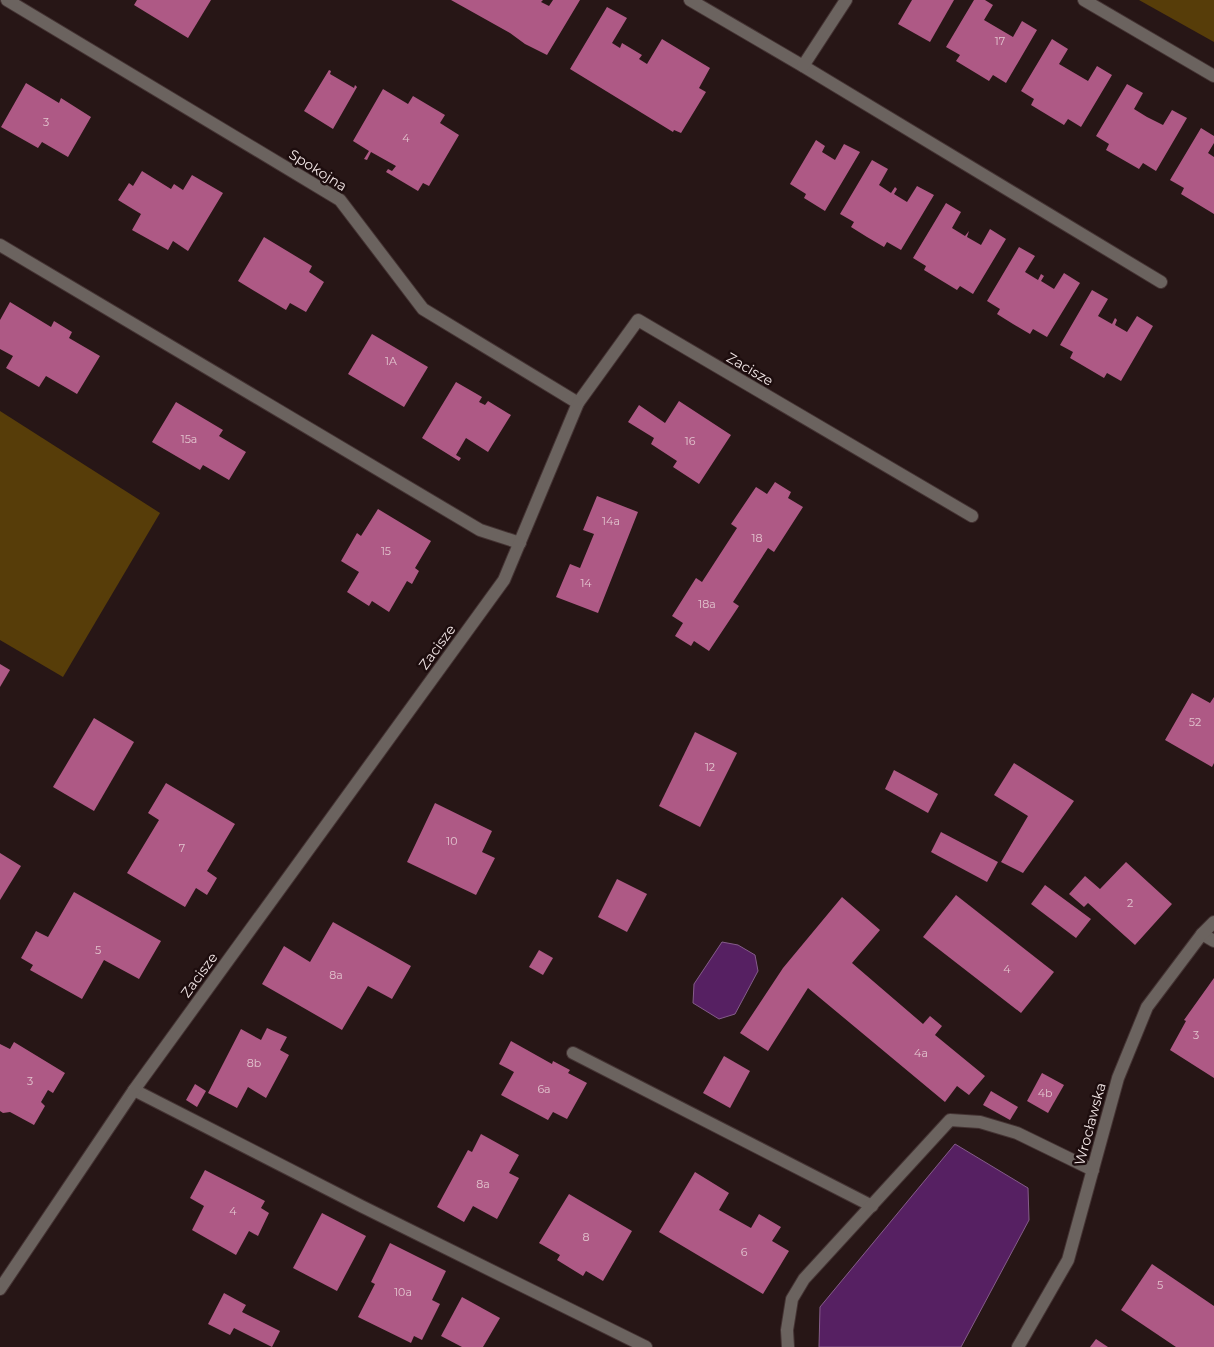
<svg xmlns="http://www.w3.org/2000/svg" width="1214" height="1347" font-family="Montserrat,sans-serif">
	<rect width="100%" height="100%" fill="#271616"/>
	<g fill="#573d09">
		<polygon points="1139,0 1214,0 1214,42"/>
		<polygon points="0,411 160,513 63,677 0,640"/>
	</g>
	<g fill="#562062" stroke="#855c8a">
		<polygon points="722,942 738,945 755,955 758,971 735,1014 719,1019 693,1003 694,984"/>
		<polygon points="955,1144 1028,1188 1029,1220 961,1347 819,1347 820,1307"/>
	</g>
	<g fill="#ae5985">
		<polygon points="137,0 211,0 188,38 134,5"/>
		<polygon points="451,0 543,0 541,2 549,6 553,0 580,0 547,55 525,44 510,33"/>
		<polygon points="912,0 954,0 930,42 898,24"/>
		<polygon points="974,0 985,0 993,5 984,20 1013,37 1022,21 1037,30 1006,83 993,75 989,81 956,61 960,55 946,47"/>
		<polygon points="607,7 627,18 612,43 620,48 622,43 642,55 639,59 647,64 662,39 710,68 699,88 706,92 681,133 674,130 673,132 570,69"/>
		<polygon points="1052,39 1068,49 1059,64 1088,81 1097,66 1112,75 1081,127 1068,119 1064,125 1031,105 1034,99 1021,91"/>
		<polygon points="329,70 331,71 330,74 354,88 355,85 357,87 333,129 304,111"/>
		<polygon points="26,83 59,103 61,98 91,117 68,157 42,142 38,148 1,127"/>
		<polygon points="1127,84 1143,93 1134,109 1147,117 1163,125 1172,110 1187,118 1156,171 1143,163 1139,169 1106,150 1109,144 1096,136"/>
		<polygon points="383,89 408,104 413,96 445,115 440,123 459,135 429,186 423,183 418,191 386,172 388,169 392,171 396,166 371,152 367,160 364,159 369,151 353,141"/>
		<polygon points="1201,128 1214,136 1214,143 1208,153 1214,157 1214,214 1181,194 1184,188 1170,180"/>
		<polygon points="816,140 825,146 822,152 835,160 844,144 860,152 825,211 804,198 806,194 790,184"/>
		<polygon points="872,160 888,169 879,185 891,193 895,187 897,189 894,194 907,202 917,186 934,195 901,250 887,242 884,247 867,237 851,227 854,222 840,214"/>
		<polygon points="142,171 171,189 174,184 183,190 192,175 223,193 188,251 173,241 168,250 132,230 141,214 118,200 129,183 133,186"/>
		<polygon points="946,203 961,212 952,228 965,236 969,231 967,237 981,245 990,229 1006,239 973,294 960,286 957,290 924,270 926,266 913,258"/>
		<polygon points="264,237 312,266 309,272 324,282 306,312 290,303 286,310 238,281"/>
		<polygon points="1019,247 1035,256 1025,272 1038,280 1041,274 1044,276 1041,281 1054,289 1064,273 1080,283 1047,337 1033,329 1030,334 1013,324 997,314 1000,309 987,301"/>
		<polygon points="1092,290 1108,299 1098,316 1112,324 1115,318 1117,320 1115,325 1127,332 1137,316 1153,326 1121,381 1107,373 1104,378 1070,358 1073,352 1060,345"/>
		<polygon points="10,302 51,327 54,321 72,332 69,338 100,356 77,394 46,376 39,387 6,368 13,356 0,349 0,320"/>
		<polygon points="372,334 428,367 404,407 348,374"/>
		<polygon points="456,382 482,397 479,402 485,405 488,401 511,415 488,452 466,438 456,455 461,458 459,461 422,438"/>
		<polygon points="679,401 731,435 699,484 673,467 677,461 651,444 654,438 628,422 639,405 665,423"/>
		<polygon points="176,402 223,430 219,436 246,452 229,480 203,465 200,470 152,442"/>
		<polygon points="775,482 791,492 788,498 803,507 774,552 768,548 733,602 739,606 709,651 694,641 691,646 675,636 683,623 672,616 696,578 702,582 737,528 731,524 756,487 767,494"/>
		<polygon points="597,496 638,512 598,613 556,597 570,564 580,568 594,534 583,530"/>
		<polygon points="378,509 431,541 415,568 419,571 412,584 407,581 389,612 372,601 369,606 347,592 359,572 341,561 357,533 361,536"/>
		<polygon points="0,664 10,670 0,687"/>
		<polygon points="1192,693 1210,703 1214,697 1214,763 1212,767 1165,740"/>
		<polygon points="94,718 134,742 94,811 53,787"/>
		<polygon points="695,732 737,753 700,827 659,806"/>
		<polygon points="1014,763 1074,801 1023,873 1001,862 1028,816 994,795"/>
		<polygon points="894,770 938,794 928,813 885,789"/>
		<polygon points="166,783 235,824 207,871 217,878 207,895 196,888 185,907 127,873 159,820 148,813"/>
		<polygon points="435,803 492,831 482,852 495,858 476,895 407,862"/>
		<polygon points="941,832 998,862 987,882 931,852"/>
		<polygon points="0,853 21,866 0,900"/>
		<polygon points="1126,862 1172,904 1135,945 1088,903 1084,907 1069,894 1085,876 1100,889"/>
		<polygon points="617,879 647,894 627,932 598,917"/>
		<polygon points="1045,885 1091,919 1076,938 1031,904"/>
		<polygon points="74,892 161,941 139,979 104,960 82,999 30,970 33,965 21,958 36,931 48,937"/>
		<polygon points="956,895 1054,972 1021,1013 923,937"/>
		<polygon points="842,897 880,930 852,963 923,1024 930,1016 942,1026 935,1035 985,1076 969,1095 957,1086 945,1102 808,988 768,1051 740,1033 783,968"/>
		<polygon points="333,922 411,966 392,999 368,986 342,1030 262,984 284,946 310,962"/>
		<polygon points="539,950 553,958 543,975 529,967"/>
		<polygon points="1214,978 1214,1078 1170,1050 1186,1021 1184,1020"/>
		<polygon points="267,1028 287,1037 280,1050 289,1055 266,1098 248,1087 237,1108 208,1093 241,1029 261,1040"/>
		<polygon points="511,1041 552,1064 553,1061 570,1070 568,1073 587,1083 567,1119 553,1112 548,1120 501,1095 514,1072 499,1064"/>
		<polygon points="14,1042 65,1073 53,1093 48,1090 41,1102 45,1106 34,1125 10,1112 3,1113 0,1111 0,1044 10,1049"/>
		<polygon points="724,1056 750,1071 730,1108 703,1093"/>
		<polygon points="1042,1073 1064,1085 1048,1113 1027,1101"/>
		<polygon points="195,1084 206,1091 197,1107 186,1100"/>
		<polygon points="991,1091 1018,1107 1010,1120 983,1105"/>
		<polygon points="481,1134 519,1155 509,1173 519,1178 497,1219 473,1206 464,1222 437,1207 468,1150 472,1152"/>
		<polygon points="205,1170 265,1201 261,1208 269,1213 258,1236 249,1231 236,1255 192,1230 204,1206 190,1198"/>
		<polygon points="695,1172 729,1193 719,1210 751,1228 759,1214 781,1227 772,1241 789,1251 763,1294 659,1232"/>
		<polygon points="569,1194 632,1231 603,1281 586,1271 583,1276 557,1260 560,1255 539,1243"/>
		<polygon points="322,1213 366,1236 337,1291 293,1268"/>
		<polygon points="390,1243 446,1271 432,1300 440,1304 422,1340 414,1336 411,1343 358,1317 375,1284 371,1282"/>
		<polygon points="1152,1264 1214,1306 1214,1347 1176,1347 1121,1310"/>
		<polygon points="224,1293 246,1305 242,1312 280,1331 272,1347 234,1328 230,1335 208,1324"/>
		<polygon points="462,1297 500,1318 483,1347 462,1347 441,1336"/>
		<polygon points="1096,1339 1108,1347 1090,1347"/>
	</g>
	<g fill="none" stroke-linecap="round" stroke-linejoin="round">
		<g stroke="#433" stroke-width="14">
			<g id="lane">
				<polyline points="690,0 803,66 1161,282"/>
				<polyline points="0,245 480,530 520,543"/>
				<polyline points="573,1053 872,1206"/>
				<polyline points="134,1090 361,1206 646,1347"/>
				<polyline points="788,1347 787,1330 792,1299 804,1279 950,1120 980,1122 1017,1133 1093,1170"/>
			</g>
		</g>
		<g stroke="#433" stroke-width="14">
			<g id="street">
				<polyline points="7,0 340,200 423,309 578,403"/>
				<polyline points="1084,0 1214,76"/>
				<polyline points="803,66 846,0"/>
				<polyline points="1202,934 1214,941"/>
				<polyline points="0,1289 134,1090 504,580 578,403 638,320 972,516"/>
				<polyline points="1018,1347 1068,1260 1118,1078 1147,1007 1202,934 1214,922"/>
			</g>
		</g>
		<use href="#lane" stroke="#6b635f" stroke-width="12"/>
		<use href="#street" stroke="#6b635f" stroke-width="12"/>
	</g>
	<g text-anchor="middle" stroke-width="5" stroke-linejoin="round" paint-order="stroke">
		<g font-size="11" fill="#e2c4ce">
			<text x="1000" y="45">17</text>
			<text x="46" y="126">3</text>
			<text x="406" y="142">4</text>
			<text x="391" y="365">1A</text>
			<text x="189" y="443">15a</text>
			<text x="690" y="445">16</text>
			<text x="611" y="525">14a</text>
			<text x="757" y="542">18</text>
			<text x="386" y="555">15</text>
			<text x="586" y="587">14</text>
			<text x="707" y="608">18a</text>
			<text x="1195" y="726">52</text>
			<text x="710" y="771">12</text>
			<text x="452" y="845">10</text>
			<text x="182" y="852">7</text>
			<text x="1130" y="907">2</text>
			<text x="98" y="954">5</text>
			<text x="1007" y="973">4</text>
			<text x="336" y="979">8a</text>
			<text x="1196" y="1039">3</text>
			<text x="921" y="1057">4a</text>
			<text x="254" y="1067">8b</text>
			<text x="30" y="1085">3</text>
			<text x="544" y="1093">6a</text>
			<text x="1045" y="1097">4b</text>
			<text x="483" y="1188">8a</text>
			<text x="233" y="1215">4</text>
			<text x="586" y="1241">8</text>
			<text x="744" y="1256">6</text>
			<text x="1160" y="1289">5</text>
			<text x="403" y="1296">10a</text>
		</g>
		<g font-size="14" fill="#f3e7e7" stroke="#1d0d0e">
			<text transform="translate(318 170) rotate(32)" y="5">Spokojna</text>
			<text transform="translate(750 369) rotate(30)" y="5">Zacisze</text>
			<text transform="translate(437 647) rotate(-54)" y="5">Zacisze</text>
			<text transform="translate(199 975) rotate(-54)" y="5">Zacisze</text>
			<text transform="translate(1090 1124) rotate(-75)" y="5">Wrocławska</text>
		</g>
	</g>
</svg>
